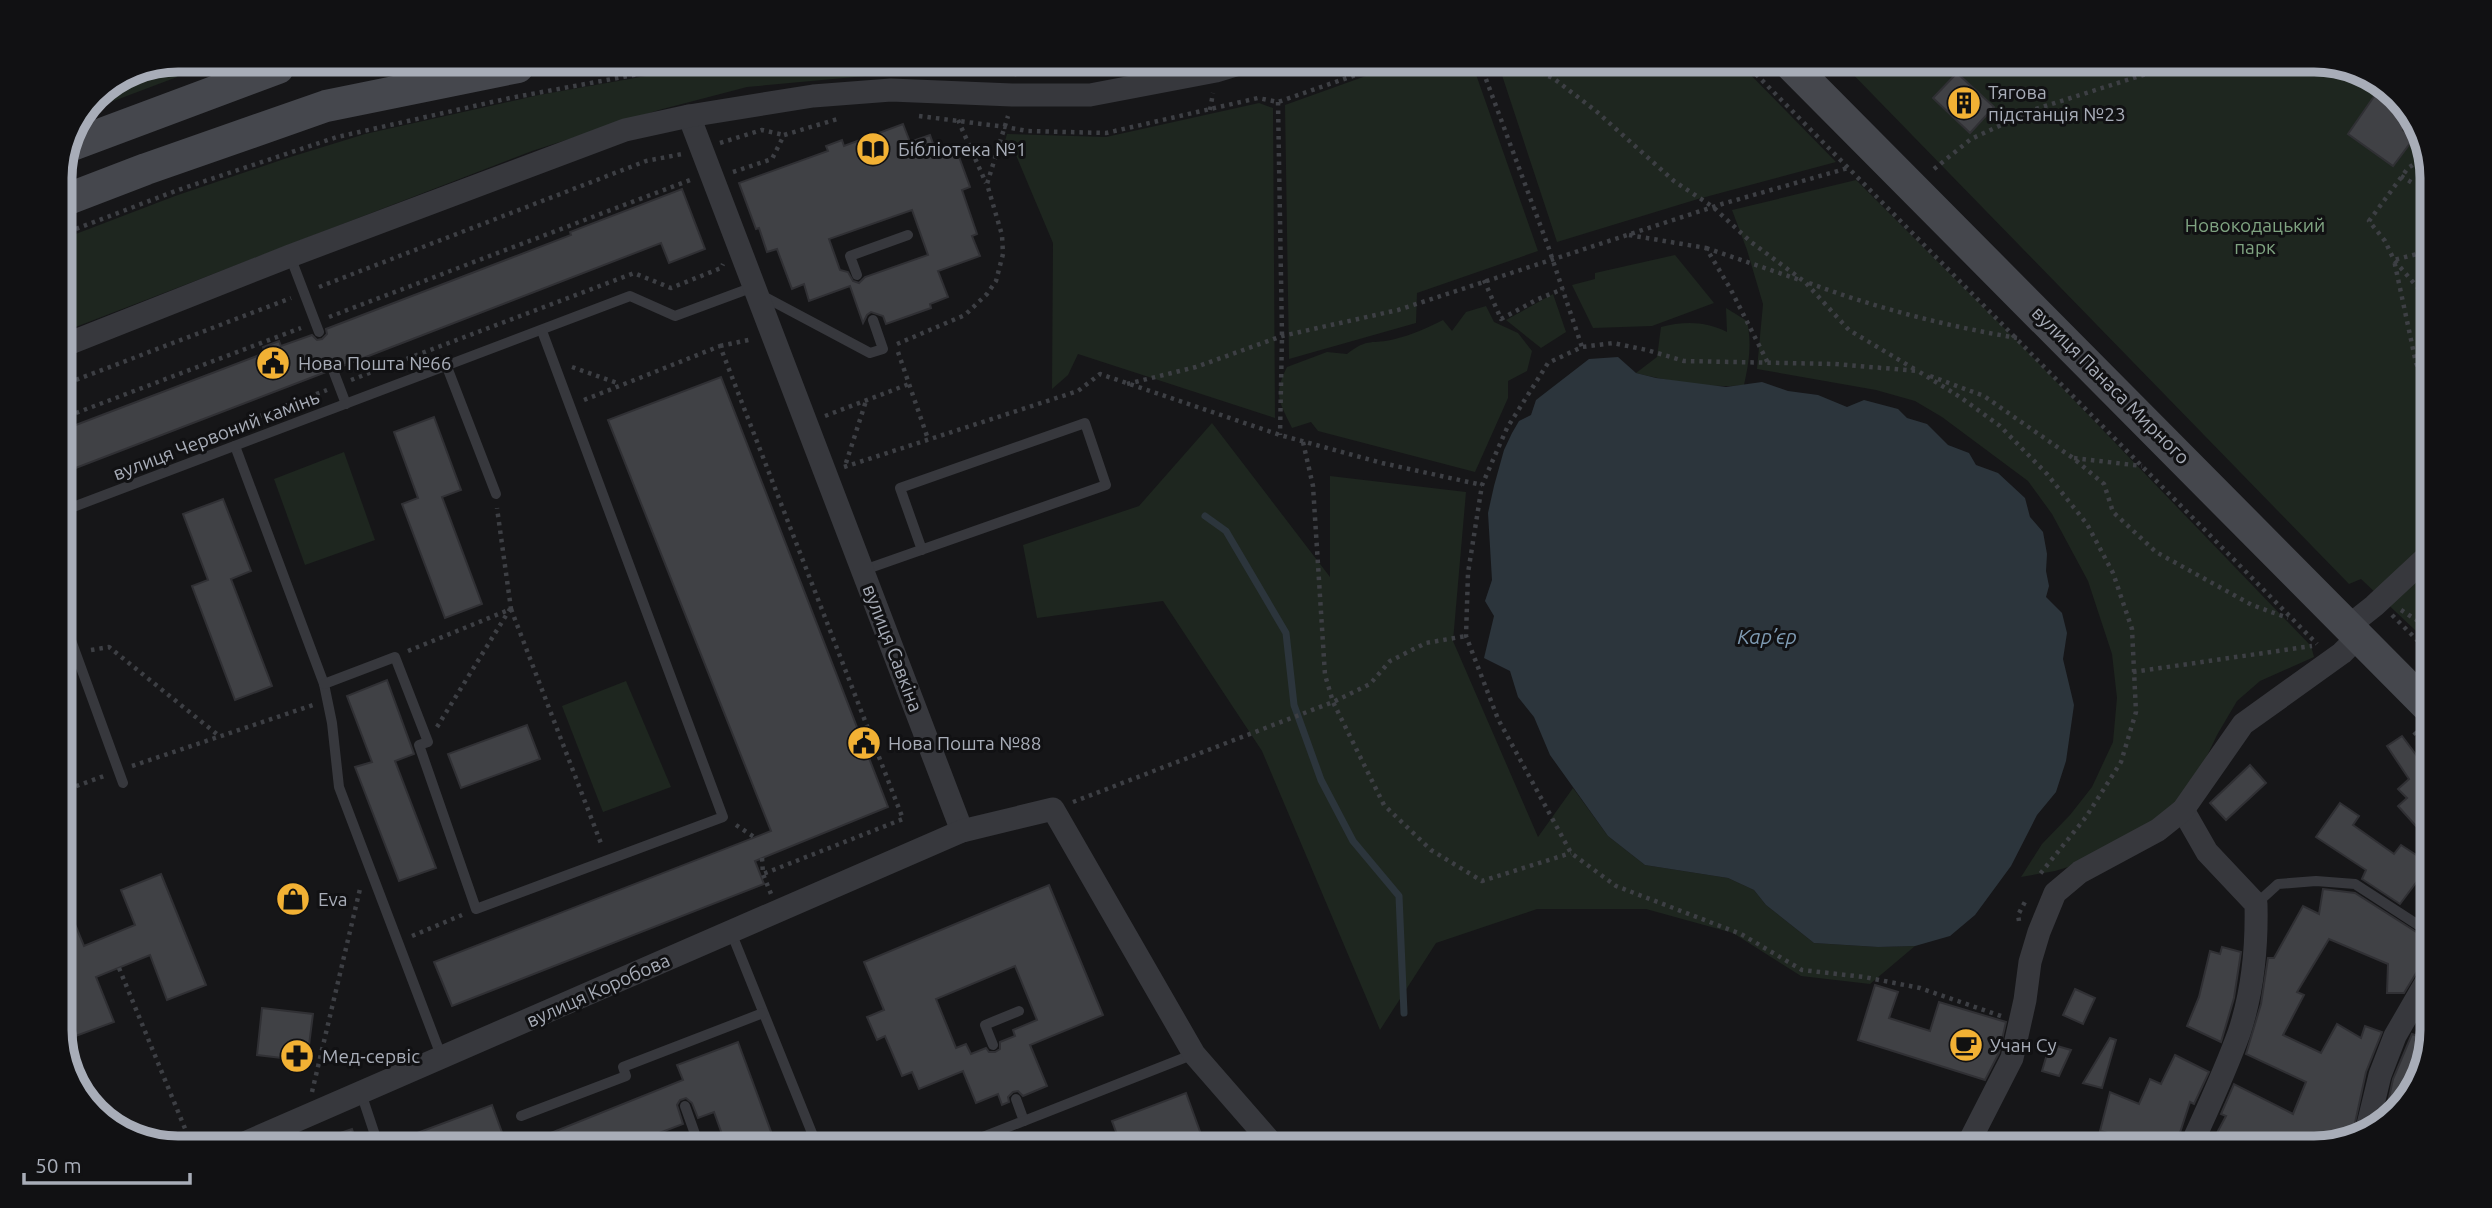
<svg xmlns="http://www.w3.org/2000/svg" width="2492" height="1208" font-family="Ubuntu,sans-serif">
	<rect width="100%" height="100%" fill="#161618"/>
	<g fill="#1e261f">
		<polygon points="2314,60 2366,72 2413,113 2432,171 2432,646 2361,579 2349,584 1840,61"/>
		<polygon points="1738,62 1836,162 1698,199 1557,242 1498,63"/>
		<polygon points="1402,63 1472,63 1538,251 1417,293 1416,323 1289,359 1285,105"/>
		<polygon points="1148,64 1106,75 987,76 914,72 921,65"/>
		<polygon points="900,65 888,74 747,87 659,110 532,151 60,333 60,240 175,196 284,159 365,134 539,95 702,66"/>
		<polygon points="133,68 201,68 87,111 95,94"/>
		<polygon points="1259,103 1273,108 1275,418 1078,354 1068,375 1052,389 1053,243 1013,148 1005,141 1007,134 1106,137"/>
		<polygon points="1856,180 2016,340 2311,646 2314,657 2260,681 2237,701 2217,735 2187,798 2114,853 2055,871 2021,877 2042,844 2070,815 2092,787 2113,742 2117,698 2112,654 2088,581 2052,514 2028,481 1942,417 1915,401 1876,390 1757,369 1763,304 1747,250 1732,210"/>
		<polygon points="1675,255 1714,303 1652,326 1593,328 1572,285 1595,279 1595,273"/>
		<polygon points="1553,294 1566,332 1541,348 1506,320"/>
		<path d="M1486,306L1494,322L1518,333L1532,351L1527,371L1508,381V398L1475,472L1318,431L1311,422L1292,428C1279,401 1273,395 1287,367L1327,352L1347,354C1369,337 1371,345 1395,339C1412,335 1427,328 1443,320L1452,331L1466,312Z"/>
		<path d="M1726,308L1747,321C1752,343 1749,363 1744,385C1711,389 1668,381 1636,373L1657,357L1661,327C1684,321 1706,321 1727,332Z"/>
		<polygon points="1212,423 1330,577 1330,476 1466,492 1453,641 1538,837 1573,788 1608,836 1645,865 1728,878 1754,890 1766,905 1814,943 1878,947 1915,946 1870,984 1801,976 1733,933 1646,909 1537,909 1436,943 1380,1030 1262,751 1163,601 1037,618 1023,545 1139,506"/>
		<polygon points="344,452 375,540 305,565 274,479"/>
		<polygon points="626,681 671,787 603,812 562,706"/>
	</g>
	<polygon fill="#2c353c" points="1618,357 1636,373 1656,378 1726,387 1762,382 1788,391 1818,395 1847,407 1864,400 1898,409 1907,418 1927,424 1948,445 1969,453 1976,465 1998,473 2025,498 2030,517 2043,532 2047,554 2046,571 2049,586 2046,597 2062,613 2067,633 2063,659 2074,705 2066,761 2056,792 2037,815 2011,866 1975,915 1950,936 1915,946 1878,947 1814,943 1766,905 1754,890 1728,878 1645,865 1608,836 1550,755 1534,717 1518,697 1510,671 1484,658 1494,616 1485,601 1492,580 1488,513 1494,486 1504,450 1512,433 1519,421 1531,415 1536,400 1589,359"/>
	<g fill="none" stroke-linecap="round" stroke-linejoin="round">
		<polyline stroke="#2c353c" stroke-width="7" points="1205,516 1226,531 1286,633 1294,705 1321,780 1353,841 1399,896 1404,1013"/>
	</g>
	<g fill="#404145" stroke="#303034" stroke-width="2" fill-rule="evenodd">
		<polygon points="1957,73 1994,107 1970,133 1933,98"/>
		<polygon points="2375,95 2410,118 2403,130 2414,138 2393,166 2348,134"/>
		<path d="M903,124L910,142L930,135L936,152L955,146L970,187L962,190L977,234L972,236L980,256L938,271L948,297L930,304L931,308L886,324L883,316L871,312L867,315L863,323L850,286L809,301L804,284L792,289L777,249L767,252L759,228L756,229L739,183L828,151L826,146L842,140L844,146ZM912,210L928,255L865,277L859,283L853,281L848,272L840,270L829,239Z"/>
		<polygon points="682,189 705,249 669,263 661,243 340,367 337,364 331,362 327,366 326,372 60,474 60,431 265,353 263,347 279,341 281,346 312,335 317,340 322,339 327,334 326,329 571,235 570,232"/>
		<polygon points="721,377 888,807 755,861 764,884 452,1006 434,962 771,831 608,420"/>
		<polygon points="434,417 461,490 442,497 482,604 445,618 402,504 418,498 394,432"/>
		<polygon points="223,499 251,571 231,579 272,686 235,700 192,586 208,580 183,514"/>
		<polygon points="387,680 414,754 395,761 436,868 399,881 355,767 372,762 347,696"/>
		<polygon points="527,725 540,759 461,788 448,754"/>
		<polygon points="2402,736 2432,776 2432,844 2398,806 2407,798 2398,789 2409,779 2387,746"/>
		<polygon points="2250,765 2266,783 2226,820 2210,803"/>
		<polygon points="2340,803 2359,816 2353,825 2394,854 2401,845 2430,864 2400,904 2362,879 2366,870 2316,837"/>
		<polygon points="161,874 206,985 167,1000 150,955 96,977 114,1022 73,1037 60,1003 60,888 84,946 135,925 121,890"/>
		<path d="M1049,885L1103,1015L1030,1045L1047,1086L1023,1096L1018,1091L1013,1092L1008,1097L1009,1102L1002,1105L998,1094L976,1103L963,1071L919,1089L912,1072L902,1076L885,1036L877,1040L867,1017L884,1010L864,962ZM1015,966L1037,1020L1013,1030L1015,1036L1000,1042V1049L995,1052H989L986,1048L971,1054L966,1044L956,1048L936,999Z"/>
		<polygon points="2323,889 2355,893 2432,942 2432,947 2404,993 2387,993 2388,964 2329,939 2297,992 2304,995 2283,1035 2321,1053 2337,1024 2361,1038 2365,1026 2382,1032 2366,1072 2352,1137 2314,1148 2295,1148 2270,1136 2264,1148 2209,1148 2226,1116 2221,1114 2234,1084 2293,1114 2306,1082 2246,1054 2261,1004 2268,958 2274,958 2303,906 2319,914"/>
		<polygon points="2222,947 2241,952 2234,998 2221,1042 2187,1026 2199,997 2210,951 2220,954"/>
		<polygon points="1875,985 1898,992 1889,1018 1930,1031 1939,1002 2006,1022 1999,1053 1985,1080 1858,1040"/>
		<polygon points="2075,989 2095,998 2083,1024 2063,1015"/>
		<polygon points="262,1008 313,1014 307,1061 257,1055"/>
		<polygon points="2412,1034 2430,1040 2420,1082 2392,1114 2386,1112 2393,1079"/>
		<polygon points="2110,1038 2116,1040 2102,1088 2083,1083"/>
		<polygon points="738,1042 777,1148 727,1148 714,1112 698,1118 692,1103 686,1098 680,1100 677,1105 683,1124 620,1148 511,1149 683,1080 677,1065"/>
		<polygon points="2050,1044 2071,1050 2059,1076 2042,1071"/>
		<polygon points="2175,1055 2209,1072 2194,1104 2190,1102 2175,1148 2125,1148 2127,1138 2100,1131 2110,1092 2139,1104 2150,1079 2161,1084"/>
		<polygon points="1186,1093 1206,1148 1122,1148 1112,1121"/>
		<polygon points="492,1105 508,1149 385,1149 385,1145"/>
		<polygon points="352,1129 358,1149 303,1149 302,1146"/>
	</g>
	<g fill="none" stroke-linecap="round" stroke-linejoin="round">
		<g stroke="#3d3f44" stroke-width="4.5" stroke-dasharray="3.5 5" stroke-linecap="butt">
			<polyline points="1744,62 2317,644"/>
			<polyline points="1480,63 1548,246 1582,347"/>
			<polyline points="1517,63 1553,78 1596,111 1674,181 1713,207 1751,242 1805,282 1849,330 1916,370"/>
			<polyline points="1014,76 1016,65"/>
			<polyline points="1278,102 1282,336 1280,435"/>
			<polyline points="1210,110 1213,93"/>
			<polyline points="919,116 1006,127 1027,131 1106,133 1258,98 1278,102 1390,63"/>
			<polyline points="958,120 986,183"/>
			<polyline points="720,143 762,130 784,135"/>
			<polyline points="2427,156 2408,168 2369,221 2385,241 2394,260 2431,303 2432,302"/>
			<polyline points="1934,169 1971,139 2036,109 2190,60"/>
			<polyline points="733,172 772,159 784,135 841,118"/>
			<polyline points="2401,176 2414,184"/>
			<path d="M2432,183C2419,193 2419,207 2432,217"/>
			<polyline points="2429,233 2426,243 2432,246"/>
			<polyline points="60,235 178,190 337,137 510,98 682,66"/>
			<polyline points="1629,235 1706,248 1730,288 1768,363"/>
			<polyline points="1706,248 1800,280"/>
			<polyline points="2432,250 2394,260 2416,363 2432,395"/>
			<polyline points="1484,280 1501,319 1538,299 1563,289"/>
			<path d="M1809,283C1876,308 1946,326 2017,338"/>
			<polyline points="319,287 646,161 682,154"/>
			<polyline points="329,317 690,180"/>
			<polyline points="897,344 965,315 987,294 996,281 1003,254 1002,235 987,184 1008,116"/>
			<polyline points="720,346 753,339"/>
			<polyline points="898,352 928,439"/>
			<polyline points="572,367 620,384"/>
			<polyline points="1930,376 1984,396 2073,458 2104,484 2113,512 2156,552 2252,605 2288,618"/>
			<polyline points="351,380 634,273 671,288 721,268 723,264"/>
			<polyline points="1127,384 1196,367 1282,336 1398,310 1722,204 1848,168"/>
			<polyline points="60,386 291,298"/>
			<polyline points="584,400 720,346 903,819 763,874"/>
			<polyline points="825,416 909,384"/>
			<polyline points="60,419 301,328"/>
			<polyline points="221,431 327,390"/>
			<polyline points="1303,442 1313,486 1325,675 1333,702 1384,805 1431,850 1482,881 1571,853"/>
			<polyline points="2074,458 2142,466"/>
			<polyline points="846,463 866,401"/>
			<polyline points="844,467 1078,391 1100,374 1280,435 1382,463 1482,485"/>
			<polyline points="511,609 602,846"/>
			<polyline points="2401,610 2432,630"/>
			<polyline points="2392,615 2432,655"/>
			<polyline points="91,650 109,647 218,735"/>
			<polyline points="408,651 511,609 497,508"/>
			<polyline points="2133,672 2312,646"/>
			<polyline points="437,727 510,609"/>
			<polyline points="2414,732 2432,752"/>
			<polyline points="132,766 313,705"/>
			<polyline points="60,792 104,776"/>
			<polyline points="1073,802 1333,702 1370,684 1390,661 1426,643 1466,636"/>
			<polyline points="736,825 754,837"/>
			<polyline points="762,858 763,874 771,894"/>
			<polyline points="2019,921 2018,915 2026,900"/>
			<polyline points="412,936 462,915"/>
			<polyline points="119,968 193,1148"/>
			<polyline points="2001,1016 1920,988 1864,977 1802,970 1741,934 1616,886 1571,853 1498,719 1466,636 1468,573 1482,485 1507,428 1548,363 1582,347 1613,343 1647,350 1684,361 1835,364 1918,371 1960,397 2000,426 2047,474 2087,524 2113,573 2132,629 2136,712 2121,762 2086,817 2040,874"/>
			<polyline points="312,1092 360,889"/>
		</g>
		<g stroke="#37383d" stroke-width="10">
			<polyline points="290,256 319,332"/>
			<polyline points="857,275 850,256 908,235"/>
			<polyline points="761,295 870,353 883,349 873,320"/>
			<polyline points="447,367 496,494"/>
			<polyline points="333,370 346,404"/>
			<polyline points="235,446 324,684 332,723 339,787 442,1058"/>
			<polyline points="60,512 630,296 675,316 756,286"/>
			<polyline points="864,570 1106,485 1085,423 900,488 922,550"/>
			<polyline points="60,610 123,783"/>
			<polyline points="324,684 395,657 428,742 419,745 476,909 723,817 542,331"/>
			<polyline points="2256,904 2278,884 2316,881 2355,884 2432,934"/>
			<polyline points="731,932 818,1148"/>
			<polyline points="993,1045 985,1025 1019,1011"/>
			<polyline points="361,1093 377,1141 377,1148"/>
			<polyline points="1016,1099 1024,1121"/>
			<polyline points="685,1106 700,1148"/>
			<polyline points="521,1116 626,1076 623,1067 763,1013"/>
			<polyline points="955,1148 1194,1054"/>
		</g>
		<g stroke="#37383d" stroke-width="23">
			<polyline points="689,116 962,831"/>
			<polyline points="60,347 290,256 625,130 689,116 813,96 891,90 1012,95 1090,95 1216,71 1239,64"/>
			<polyline points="2350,625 2374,606 2432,552"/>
			<path d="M2183,810L2207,852L2256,904C2257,947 2253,991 2239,1033C2225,1072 2207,1110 2190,1148"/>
			<polyline points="2366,1133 2380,1075 2395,1036 2432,972"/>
			<polyline points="233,1148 962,831 1053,809 1194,1054 1276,1148"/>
			<polyline points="1966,1148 2012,1058 2025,1000 2030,962 2039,932 2055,893 2080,872 2158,830 2183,810 2243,724 2342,653 2360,635"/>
		</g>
		<g stroke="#45474d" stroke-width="32">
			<polyline points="1788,62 2432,711"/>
			<polyline points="72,145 278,68"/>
			<polyline points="60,202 146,169 326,106 518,67"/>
		</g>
	</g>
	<defs>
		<g id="building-disc" transform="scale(1.75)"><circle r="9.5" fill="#f2b134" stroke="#111113"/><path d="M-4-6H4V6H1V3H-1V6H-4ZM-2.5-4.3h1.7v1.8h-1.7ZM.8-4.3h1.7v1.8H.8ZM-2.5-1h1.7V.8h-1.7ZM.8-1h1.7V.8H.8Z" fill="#111"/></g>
		<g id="library-disc" transform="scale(1.75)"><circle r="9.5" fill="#f2b134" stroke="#111113"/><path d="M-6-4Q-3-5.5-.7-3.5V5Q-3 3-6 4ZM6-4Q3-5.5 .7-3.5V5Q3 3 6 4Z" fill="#111"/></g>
		<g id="civic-disc" transform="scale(1.75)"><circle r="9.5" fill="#f2b134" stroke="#111113"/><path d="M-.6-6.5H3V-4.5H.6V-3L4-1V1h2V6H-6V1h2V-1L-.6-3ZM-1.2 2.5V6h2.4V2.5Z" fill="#111"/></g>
		<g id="shop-disc" transform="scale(1.75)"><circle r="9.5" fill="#f2b134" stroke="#111113"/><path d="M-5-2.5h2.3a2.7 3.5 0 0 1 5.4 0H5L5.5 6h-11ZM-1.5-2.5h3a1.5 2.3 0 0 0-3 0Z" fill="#111"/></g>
		<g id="cafe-disc" transform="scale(1.75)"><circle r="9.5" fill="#f2b134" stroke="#111113"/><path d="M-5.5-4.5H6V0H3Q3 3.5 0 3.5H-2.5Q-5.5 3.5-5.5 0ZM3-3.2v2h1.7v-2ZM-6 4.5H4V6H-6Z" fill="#111"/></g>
		<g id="pharmacy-disc" transform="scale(1.75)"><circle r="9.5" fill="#f2b134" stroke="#111113"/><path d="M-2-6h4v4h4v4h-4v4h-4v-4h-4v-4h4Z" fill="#111"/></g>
	</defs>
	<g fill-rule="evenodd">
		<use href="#building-disc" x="1964" y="103"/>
		<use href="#library-disc" x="873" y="149"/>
		<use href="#civic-disc" x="273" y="363"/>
		<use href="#civic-disc" x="864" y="743"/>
		<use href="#shop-disc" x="293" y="899"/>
		<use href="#cafe-disc" x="1966" y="1045"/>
		<use href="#pharmacy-disc" x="297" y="1056"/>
	</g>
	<g text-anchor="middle" stroke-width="6" stroke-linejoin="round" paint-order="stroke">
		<g font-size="19" fill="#a8adb8" stroke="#111113" text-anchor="start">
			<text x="1988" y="99">Тягова<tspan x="1988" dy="22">пiдстанцiя №23</tspan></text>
			<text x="898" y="156">Бібліотека №1</text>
			<text x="298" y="370">Нова Пошта №66</text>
			<text x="888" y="750">Нова Пошта №88</text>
			<text x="318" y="906">Eva</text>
			<text x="1990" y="1052">Учан Су</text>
			<text x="322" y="1063">Мед-сервіс</text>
		</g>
		<g font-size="19" fill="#7fa381" stroke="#111113">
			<text x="2255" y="232">Новокодацький<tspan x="2255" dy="22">парк</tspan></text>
		</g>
		<g font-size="19" fill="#a8adb8" stroke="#111113">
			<text transform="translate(2111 385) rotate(45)" y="7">вулиця Панаса Мирного</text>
			<text transform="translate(216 435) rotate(-21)" y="7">вулиця Червоний камінь</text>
			<text transform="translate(893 648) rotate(69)" y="7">вулиця Савкіна</text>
			<text transform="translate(598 990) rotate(-24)" y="7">вулиця Коробова</text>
		</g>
		<g font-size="21" font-style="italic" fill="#7f9bb3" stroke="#111113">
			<text x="1767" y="644">Кар’єр</text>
		</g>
	</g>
	<path d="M0 0H2492V1208H0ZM178 72H2314A106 106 0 0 1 2420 178V1030A106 106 0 0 1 2314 1136H178A106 106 0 0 1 72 1030V178A106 106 0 0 1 178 72Z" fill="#111113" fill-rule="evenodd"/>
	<path fill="none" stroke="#a8adb8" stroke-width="9" d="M178 72H2314A106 106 0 0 1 2420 178V1030A106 106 0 0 1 2314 1136H178A106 106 0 0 1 72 1030V178A106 106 0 0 1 178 72Z"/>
	<path d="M24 1173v10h166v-10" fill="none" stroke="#a8adb8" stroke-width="3.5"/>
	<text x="35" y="1173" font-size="21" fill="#a8adb8" stroke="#111113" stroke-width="5" paint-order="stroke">50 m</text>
</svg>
